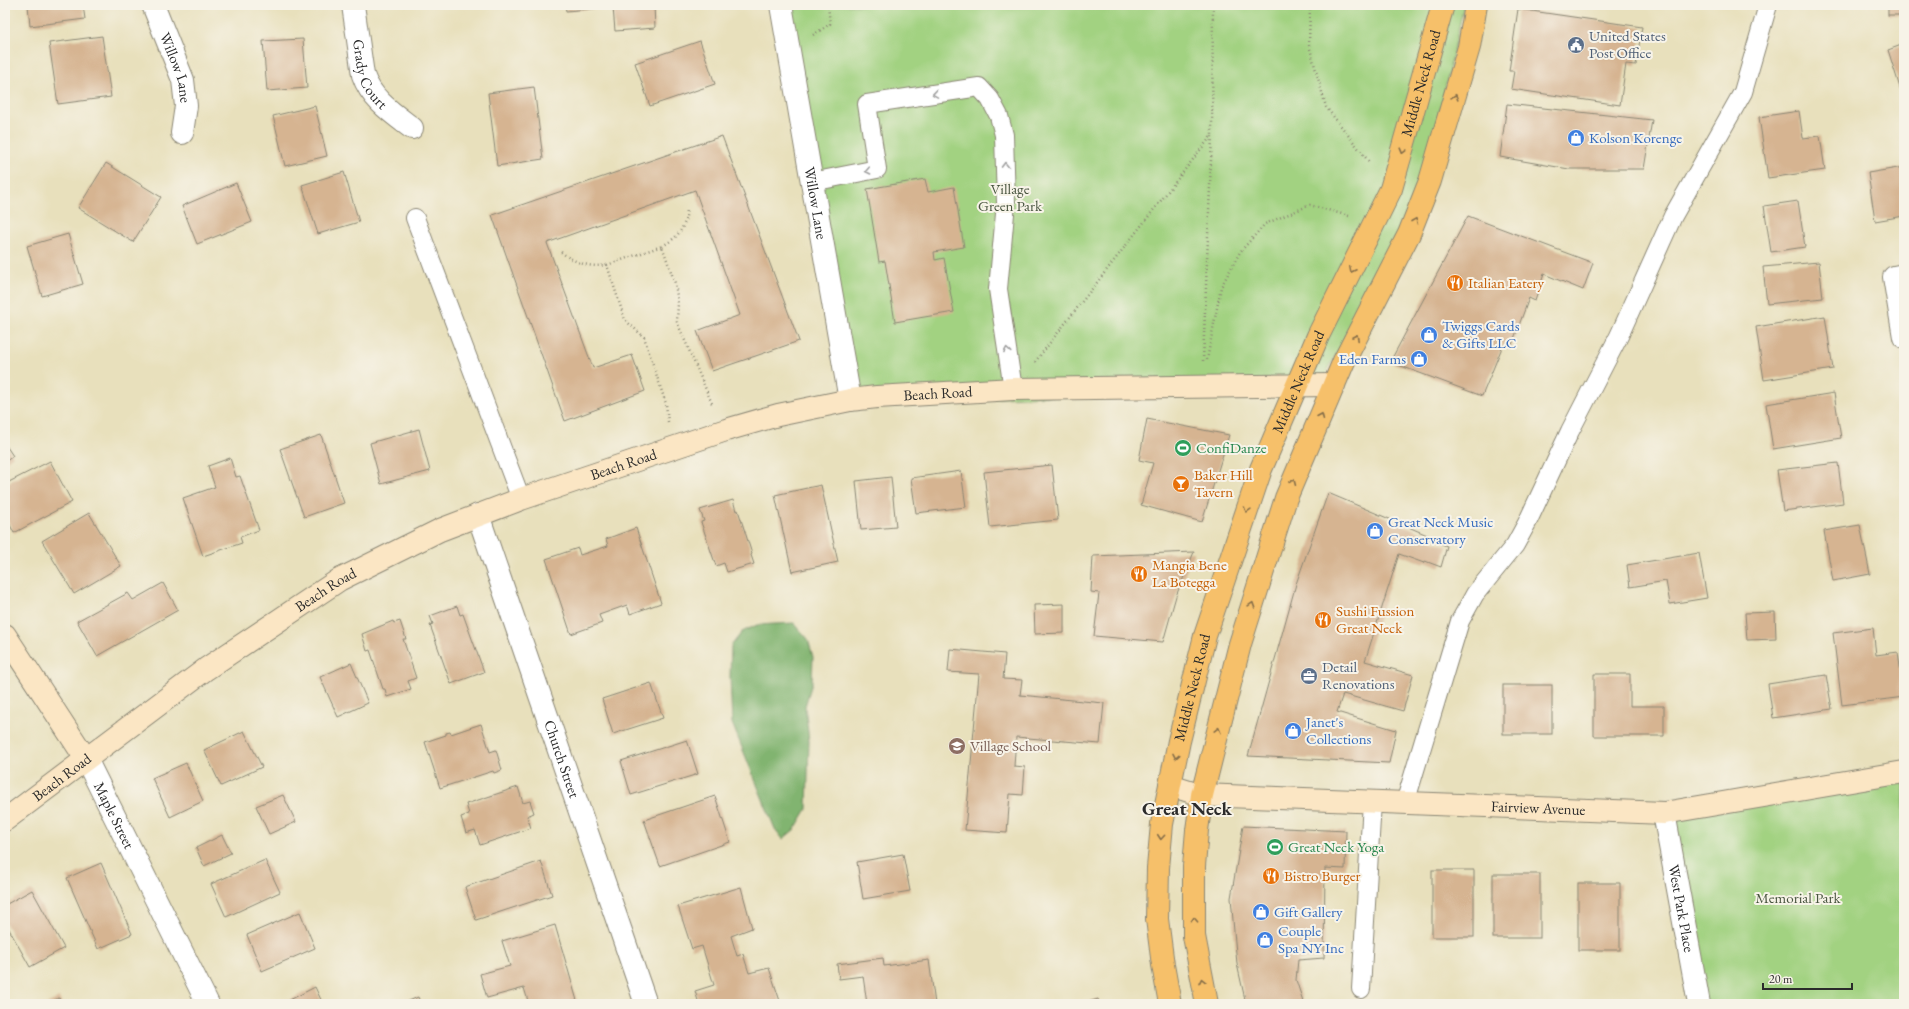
<svg xmlns="http://www.w3.org/2000/svg" width="1909" height="1009" font-family="'EB Garamond',serif">
	<rect width="100%" height="100%" fill="#f7f3e8"/>
	<filter id="ink" filterUnits="userSpaceOnUse"><feTurbulence type="fractalNoise" baseFrequency=".025" numOctaves="2"/><feDisplacementMap in="SourceGraphic" scale="8" xChannelSelector="R" yChannelSelector="G"/><feConvolveMatrix kernelMatrix="1 2 1 2 8 2 1 2 1" color-interpolation-filters="sRGB"/></filter>
	<filter id="wash" filterUnits="userSpaceOnUse"><feTurbulence type="fractalNoise" baseFrequency=".012" numOctaves="4" result="noise"/><feDisplacementMap in="SourceGraphic" scale="16" xChannelSelector="R" yChannelSelector="G"/><feGaussianBlur stdDeviation="0.9" result="paint"/><feColorMatrix in="noise" values="0 0 0 0 0 0 0 0 0 0 0 0 0 0 0 0 0 1.4 0 .05"/><feComposite in="paint" operator="in"/></filter>
	<g filter="url(#wash)">
		<rect width="100%" height="100%" fill="#e8e0bc"/>
		<g fill="#a2d281" stroke="#667e56">
			<polygon points="781,5 1464,5 1422,190 1400,235 1320,385 851,404"/>
			<polygon points="1904,772 1904,1004 1699,1004 1664,813"/>
		</g>
		<polygon fill="#81b46f" stroke="#56704d" points="794,623 808,639 813,657 812,683 805,706 809,741 807,809 795,829 783,839 775,829 732,723 730,676 731,646 742,632 757,625"/>
		<g id="blocks">
			<g fill="#d6b491">
				<polygon points="28,5 83,5 85,19 30,26"/>
				<polygon points="565,5 654,5 655,28 615,31 613,7 566,11"/>
				<rect x="1888" y="5" width="16" height="10"/>
				<polygon points="1518,9 1642,27 1636,65 1626,64 1620,105 1511,89 1514,71 1509,71"/>
				<polygon points="102,36 111,97 58,104 49,43"/>
				<polygon points="303,39 307,88 267,91 263,41"/>
				<polygon points="700,41 715,84 650,106 635,63"/>
				<polygon points="1904,44 1904,90 1901,91 1888,50"/>
				<polygon points="534,87 543,159 497,166 488,93"/>
				<polygon points="1507,104 1652,120 1644,169 1569,169 1500,157"/>
				<polygon points="315,106 327,156 285,166 273,116"/>
				<polygon points="1799,111 1803,138 1820,136 1825,170 1768,178 1759,117"/>
				<polygon points="722,136 799,341 712,371 697,331 740,315 695,190 547,243 593,368 632,355 645,391 565,421 492,215"/>
				<polygon points="106,163 161,197 133,242 78,208"/>
				<polygon points="1904,167 1904,216 1875,221 1868,173"/>
				<polygon points="344,172 359,222 318,234 302,185"/>
				<polygon points="925,179 928,192 954,187 964,247 934,252 935,260 944,258 954,312 895,322 885,261 879,262 867,189"/>
				<polygon points="236,183 252,222 197,244 182,206"/>
				<polygon points="1798,201 1805,247 1771,252 1764,206"/>
				<polygon points="1468,216 1593,263 1583,290 1544,274 1535,301 1529,298 1511,347 1503,345 1482,396 1390,362"/>
				<polygon points="68,234 83,284 42,296 27,246"/>
				<polygon points="1819,262 1823,298 1767,304 1763,267"/>
				<polygon points="1825,316 1833,369 1764,380 1756,327"/>
				<polygon points="1834,393 1841,438 1773,449 1766,404"/>
				<polygon points="1147,419 1229,435 1202,522 1141,505 1153,463 1139,460"/>
				<polygon points="419,429 430,471 381,484 370,443"/>
				<polygon points="321,435 344,503 304,517 280,449"/>
				<polygon points="5,444 13,456 5,462"/>
				<polygon points="230,458 236,477 240,476 259,530 240,537 242,543 203,556 183,498 215,487 208,466"/>
				<polygon points="50,461 72,502 14,533 5,515 5,484"/>
				<polygon points="1838,463 1843,503 1783,511 1777,470"/>
				<polygon points="1052,465 1058,520 990,527 984,472"/>
				<polygon points="961,471 966,507 916,513 911,478"/>
				<polygon points="891,477 896,527 861,530 856,481"/>
				<polygon points="821,485 838,562 792,572 775,495"/>
				<polygon points="1328,493 1432,537 1431,540 1447,546 1441,567 1425,561 1424,563 1399,554 1365,661 1413,675 1403,711 1343,694 1337,712 1396,730 1389,763 1248,756 1296,584"/>
				<polygon points="733,500 736,511 738,510 752,554 751,555 754,564 727,572 724,563 716,566 701,522 704,521 700,510"/>
				<polygon points="89,513 121,566 74,594 42,541"/>
				<polygon points="1860,525 1870,574 1833,581 1824,531"/>
				<polygon points="636,528 661,603 630,614 627,605 599,615 602,623 571,634 546,559 578,548 580,555 608,546 606,539"/>
				<polygon points="1194,552 1176,596 1163,642 1094,636 1099,593 1091,592 1093,556"/>
				<polygon points="1699,553 1707,598 1670,604 1666,581 1630,587 1627,565"/>
				<polygon points="163,583 178,610 97,656 77,621 128,593 133,600"/>
				<polygon points="1064,604 1064,633 1035,634 1034,605"/>
				<polygon points="457,606 460,615 463,614 484,672 451,684 430,625 433,624 430,616"/>
				<polygon points="1775,612 1776,639 1747,640 1745,613"/>
				<polygon points="393,621 394,623 400,621 406,639 403,639 416,678 408,681 411,689 387,697 385,689 383,689 370,650 367,651 362,634"/>
				<polygon points="1873,628 1876,655 1898,652 1904,697 1842,705 1833,633"/>
				<polygon points="950,649 1005,654 1003,679 1022,680 1020,695 1104,703 1100,744 1016,737 1014,766 1025,767 1023,795 1010,794 1007,833 965,830 979,674 948,672"/>
				<polygon points="351,663 368,703 338,717 320,677"/>
				<polygon points="1594,674 1630,674 1630,706 1664,706 1664,736 1594,736"/>
				<polygon points="1826,675 1832,709 1773,718 1768,684"/>
				<polygon points="651,683 663,718 613,734 602,699"/>
				<rect x="1503" y="685" width="49" height="49"/>
				<polygon points="481,724 490,752 496,750 502,770 494,773 493,771 440,788 425,742 446,735 446,733 450,732 451,734"/>
				<polygon points="244,731 262,767 221,786 204,750"/>
				<polygon points="687,740 698,774 631,795 621,761"/>
				<polygon points="186,763 203,801 170,817 152,778"/>
				<polygon points="518,787 523,803 530,801 534,813 527,816 531,828 480,845 475,830 466,833 461,817 469,814 466,804"/>
				<polygon points="283,795 296,822 269,834 256,806"/>
				<polygon points="715,796 730,842 660,866 644,820"/>
				<polygon points="1243,826 1346,831 1345,869 1325,868 1324,958 1298,960 1296,980 1304,1004 1246,1004 1237,964 1231,898"/>
				<polygon points="222,835 231,853 204,866 196,848"/>
				<polygon points="903,854 910,891 863,899 857,862"/>
				<polygon points="265,860 280,892 226,917 211,884"/>
				<polygon points="541,861 552,895 476,920 465,887"/>
				<polygon points="101,863 132,934 98,949 67,878"/>
				<rect x="1432" y="870" width="42" height="67"/>
				<rect x="1493" y="874" width="47" height="64"/>
				<rect x="1578" y="883" width="42" height="67"/>
				<polygon points="741,887 752,928 731,936 737,956 743,954 749,973 769,968 781,1004 699,1004 695,991 714,985 702,946 692,949 678,906"/>
				<polygon points="32,890 64,948 30,967 5,922 5,905"/>
				<polygon points="300,912 315,948 262,971 247,935"/>
				<polygon points="555,925 578,1004 529,1004 524,988 487,998 480,974 510,966 502,941"/>
				<polygon points="883,958 884,966 929,960 935,1004 867,1004 863,976 839,979 837,964"/>
				<polygon points="315,987 323,1004 282,1004"/>
				<polygon points="418,997 421,1004 402,1004"/>
				<polygon points="59,998 62,1004 46,1004"/>
				<polygon points="1098,999 1100,1004 1082,1004"/>
				<polygon points="1324,1001 1324,1004 1308,1004 1308,1003"/>
			</g>
		</g>
	</g>
	<g filter="url(#ink)">
		<use href="#blocks" fill-opacity="0" stroke="#8a8674" stroke-width="1"/>
		<g fill="none" stroke-linecap="round" stroke-linejoin="round">
			<g stroke="#8a8674" stroke-width="20">
				<g id="lane">
					<polyline points="812,182 877,169 867,104 979,87 990,99 999,116 1004,135 1006,203 998,289 1013,389"/>
					<polyline points="415,218 521,499"/>
					<polyline points="1405,803 1460,621 1475,594 1515,545 1527,523 1570,431 1619,336 1673,216 1743,92 1768,5"/>
					<polyline points="1361,989 1372,802"/>
				</g>
			</g>
			<g stroke="#8a8674" stroke-width="24">
				<g id="street">
					<path id="s1" d="M153,5L183,80L186,106L182,133"/>
					<path id="s2" d="M353,5L363,75C371,99 392,113 412,128"/>
					<path id="s3" d="M781,5L850,400"/>
					<polyline points="1904,275 1894,277 1904,337"/>
					<path id="s4" d="M478,515L646,1004"/>
					<path id="s5" d="M86,759L208,1004"/>
					<path id="s6" d="M1664,813L1699,1004"/>
				</g>
			</g>
			<g stroke="#8a8674" stroke-width="24">
				<g id="secondary">
					<polyline points="5,635 86,759"/>
					<path id="s7" d="M1170,785L1202,795L1664,813L1904,772"/>
					<path id="s8" d="M5,820L206,669L339,580L440,530L521,499L726,430L778,415L850,400L877,397L1013,389L1334,385"/>
				</g>
			</g>
			<g stroke="#8a8674" stroke-width="24">
				<g id="primary">
					<path id="s9" d="M1170,1004L1163,965L1157,919L1158,868L1162,824L1179,741L1205,636L1261,469L1318,336L1391,189L1443,5"/>
					<polyline points="1207,1004 1194,936 1194,866 1197,830 1202,795 1240,644 1286,498 1344,361 1409,234 1430,181 1469,47 1476,5"/>
				</g>
			</g>
			<g stroke="#8a8674" stroke-width="2.5" stroke-dasharray="1 3" stroke-linecap="butt">
				<polyline points="1310,5 1309,45 1326,107 1370,163"/>
				<polyline points="813,35 830,24 828,5"/>
				<path d="M662,246C678,238 685,228 687,210"/>
				<path d="M561,252C575,263 590,268 607,265"/>
				<polyline points="1207,360 1221,287 1240,252 1265,224 1310,205 1349,216"/>
				<polyline points="1203,361 1212,136"/>
				<polyline points="1035,362 1212,135 1213,5"/>
				<polyline points="668,422 666,404 644,337 625,320 607,265 662,246 675,283 678,303 677,322 713,406"/>
			</g>
			<use href="#lane" stroke="#fff" stroke-width="18"/>
			<use href="#street" stroke="#fff" stroke-width="22"/>
			<use href="#secondary" stroke="#fbe6c4" stroke-width="22"/>
			<use href="#primary" stroke="#f6c06b" stroke-width="22"/>
		</g>
		<defs><path id="oneway-chevron" d="M-2-3.5L2.5 0L-2 3.5" fill="none" stroke-width="1.6" stroke-linecap="round" stroke-linejoin="round"/></defs>
		<g stroke="#a0a0a0">
			<use href="#oneway-chevron" transform="translate(935 94) rotate(171)"/>
			<use href="#oneway-chevron" transform="translate(1005 165) rotate(-91)"/>
			<use href="#oneway-chevron" transform="translate(868 171) rotate(168)"/>
			<use href="#oneway-chevron" transform="translate(1007 350) rotate(-99)"/>
		</g>
		<g stroke="#866e48">
			<use href="#oneway-chevron" transform="translate(1455 97) rotate(-74)"/>
			<use href="#oneway-chevron" transform="translate(1403 151) rotate(105)"/>
			<use href="#oneway-chevron" transform="translate(1415 221) rotate(-68)"/>
			<use href="#oneway-chevron" transform="translate(1352 270) rotate(117)"/>
			<use href="#oneway-chevron" transform="translate(1356 337) rotate(-63)"/>
			<use href="#oneway-chevron" transform="translate(1321 416) rotate(-67)"/>
			<use href="#oneway-chevron" transform="translate(1293 482) rotate(-67)"/>
			<use href="#oneway-chevron" transform="translate(1247 510) rotate(108)"/>
			<use href="#oneway-chevron" transform="translate(1252 605) rotate(-72)"/>
			<use href="#oneway-chevron" transform="translate(1218 730) rotate(-76)"/>
			<use href="#oneway-chevron" transform="translate(1176 756) rotate(101)"/>
			<use href="#oneway-chevron" transform="translate(1161 837) rotate(95)"/>
			<use href="#oneway-chevron" transform="translate(1194 920) rotate(-93)"/>
			<use href="#oneway-chevron" transform="translate(1202 981) rotate(-102)"/>
		</g>
	</g>
	<defs>
		<g id="civic-disc" transform="scale(0.9)"><circle r="9.5" fill="#5c6f8a" stroke="#f7f3e8"/><path d="M-.6-6.5H3V-4.5H.6V-3L4-1V1h2V6H-6V1h2V-1L-.6-3ZM-1.2 2.5V6h2.4V2.5Z" fill="#fff"/></g>
		<g id="shop-disc" transform="scale(0.9)"><circle r="9.5" fill="#3f7fe0" stroke="#f7f3e8"/><path d="M-5-2.5h2.3a2.7 3.5 0 0 1 5.4 0H5L5.5 6h-11ZM-1.5-2.5h3a1.5 2.3 0 0 0-3 0Z" fill="#fff"/></g>
		<g id="restaurant-disc" transform="scale(0.9)"><circle r="9.5" fill="#e8710a" stroke="#f7f3e8"/><path d="M-5-6h1v4h1v-4h1v4h1v-4h1v5L-1.5 .5V6h-2V.5L-5-1ZM5-6V6H3V1.5H1.5Q1.5-4 5-6Z" fill="#fff"/></g>
		<g id="stadium-disc" transform="scale(0.9)"><circle r="9.5" fill="#2e9e5b" stroke="#f7f3e8"/><path d="M0-5a6.5 5 0 1 0 0 10a6.5 5 0 1 0 0-10ZM-3.5-1.8h7v3.6h-7Z" fill="#fff"/></g>
		<g id="bar-disc" transform="scale(0.9)"><circle r="9.5" fill="#e8710a" stroke="#f7f3e8"/><path d="M-6-5H6L.8 .8V4.5H3.5V6h-7V4.5H-.8V.8Z" fill="#fff"/></g>
		<g id="office-disc" transform="scale(0.9)"><circle r="9.5" fill="#5c6f8a" stroke="#f7f3e8"/><path d="M-6-3h4V-5.5h4V-3h4V5H-6ZM-1-4.5V-3h2v-1.5ZM-6 0V1H6V0Z" fill="#fff"/></g>
		<g id="school-disc" transform="scale(0.9)"><circle r="9.5" fill="#8d6e63" stroke="#f7f3e8"/><path d="M0-5L7-2L0 1L-7-2ZM-4 1L0 2.5L4 1V4Q0 6-4 4Z" fill="#fff"/></g>
	</defs>
	<g fill-rule="evenodd">
		<use href="#civic-disc" x="1576" y="45"/>
		<use href="#shop-disc" x="1576" y="138"/>
		<use href="#restaurant-disc" x="1455" y="283"/>
		<use href="#shop-disc" x="1429" y="335"/>
		<use href="#shop-disc" x="1419" y="359"/>
		<use href="#stadium-disc" x="1183" y="448"/>
		<use href="#bar-disc" x="1181" y="484"/>
		<use href="#shop-disc" x="1375" y="531"/>
		<use href="#restaurant-disc" x="1139" y="574"/>
		<use href="#restaurant-disc" x="1323" y="620"/>
		<use href="#office-disc" x="1309" y="676"/>
		<use href="#shop-disc" x="1293" y="731"/>
		<use href="#school-disc" x="957" y="746"/>
		<use href="#stadium-disc" x="1275" y="847"/>
		<use href="#restaurant-disc" x="1271" y="876"/>
		<use href="#shop-disc" x="1261" y="912"/>
		<use href="#shop-disc" x="1265" y="940"/>
	</g>
	<g text-anchor="middle" stroke-width="4" stroke-linejoin="round" paint-order="stroke">
		<g font-size="15" fill="#4e5e75" stroke="#f7f3e8" text-anchor="start">
			<text x="1589" y="41">United States<tspan x="1589" dy="17">Post Office</tspan></text>
			<text x="1322" y="672">Detail<tspan x="1322" dy="17">Renovations</tspan></text>
		</g>
		<g font-size="15" fill="#2b2b2b" stroke="#f7f3e8">
			<text dy="5" stroke="none"><textPath href="#s1" startOffset="67">Willow Lane</textPath></text>
			<text dy="5" stroke="none"><textPath href="#s2" startOffset="72">Grady Court</textPath></text>
			<text dy="5" stroke="none"><textPath href="#s9" startOffset="969">Middle Neck Road</textPath></text>
			<text dy="5" stroke="none"><textPath href="#s3" startOffset="201">Willow Lane</textPath></text>
			<text dy="5" stroke="none"><textPath href="#s9" startOffset="645">Middle Neck Road</textPath></text>
			<text dy="5" stroke="none"><textPath href="#s8" startOffset="1043">Beach Road</textPath></text>
			<text dy="5" stroke="none"><textPath href="#s8" startOffset="719">Beach Road</textPath></text>
			<text dy="5" stroke="none"><textPath href="#s8" startOffset="395">Beach Road</textPath></text>
			<text dy="5" stroke="none"><textPath href="#s9" startOffset="321">Middle Neck Road</textPath></text>
			<text dy="5" stroke="none"><textPath href="#s4" startOffset="258">Church Street</textPath></text>
			<text dy="5" stroke="none"><textPath href="#s8" startOffset="71">Beach Road</textPath></text>
			<text dy="5" stroke="none"><textPath href="#s7" startOffset="370">Fairview Avenue</textPath></text>
			<text dy="5" stroke="none"><textPath href="#s5" startOffset="63">Maple Street</textPath></text>
			<text dy="5" stroke="none"><textPath href="#s6" startOffset="97">West Park Place</textPath></text>
		</g>
		<g font-size="15" fill="#366cbe" stroke="#f7f3e8" text-anchor="start">
			<text x="1589" y="143">Kolson Korenge</text>
			<text x="1442" y="331">Twiggs Cards<tspan x="1442" dy="17">&amp; Gifts LLC</tspan></text>
			<text x="1406" y="364" text-anchor="end">Eden Farms</text>
			<text x="1388" y="527">Great Neck Music<tspan x="1388" dy="17">Conservatory</tspan></text>
			<text x="1306" y="727">Janet's<tspan x="1306" dy="17">Collections</tspan></text>
			<text x="1274" y="917">Gift Gallery</text>
			<text x="1278" y="936">Couple<tspan x="1278" dy="17">Spa NY Inc</tspan></text>
		</g>
		<g font-size="15" fill="#495540" stroke="#f7f3e8">
			<text x="1010" y="194">Village<tspan x="1010" dy="17">Green Park</tspan></text>
			<text x="1798" y="903">Memorial Park</text>
		</g>
		<g font-size="15" fill="#c56008" stroke="#f7f3e8" text-anchor="start">
			<text x="1468" y="288">Italian Eatery</text>
			<text x="1194" y="480">Baker Hill<tspan x="1194" dy="17">Tavern</tspan></text>
			<text x="1152" y="570">Mangia Bene<tspan x="1152" dy="17">La Botegga</tspan></text>
			<text x="1336" y="616">Sushi Fussion<tspan x="1336" dy="17">Great Neck</tspan></text>
			<text x="1284" y="881">Bistro Burger</text>
		</g>
		<g font-size="15" fill="#27864d" stroke="#f7f3e8" text-anchor="start">
			<text x="1196" y="453">ConfiDanze</text>
			<text x="1288" y="852">Great Neck Yoga</text>
		</g>
		<g font-size="15" fill="#785e54" stroke="#f7f3e8" text-anchor="start">
			<text x="970" y="751">Village School</text>
		</g>
		<g font-size="19" font-weight="bold" fill="#2b2b2b" stroke="#f7f3e8">
			<text x="1187" y="815">Great Neck</text>
		</g>
	</g>
	<rect width="1909" height="1009" fill="none" stroke="#f7f3e8" stroke-width="20"/>
	<path d="M1763 983v6h89v-6" fill="none" stroke="#2b2b2b" stroke-width="2"/>
	<text x="1769" y="983" font-size="12" fill="#2b2b2b" stroke="#f7f3e8" stroke-width="3" paint-order="stroke">20 m</text>
</svg>
